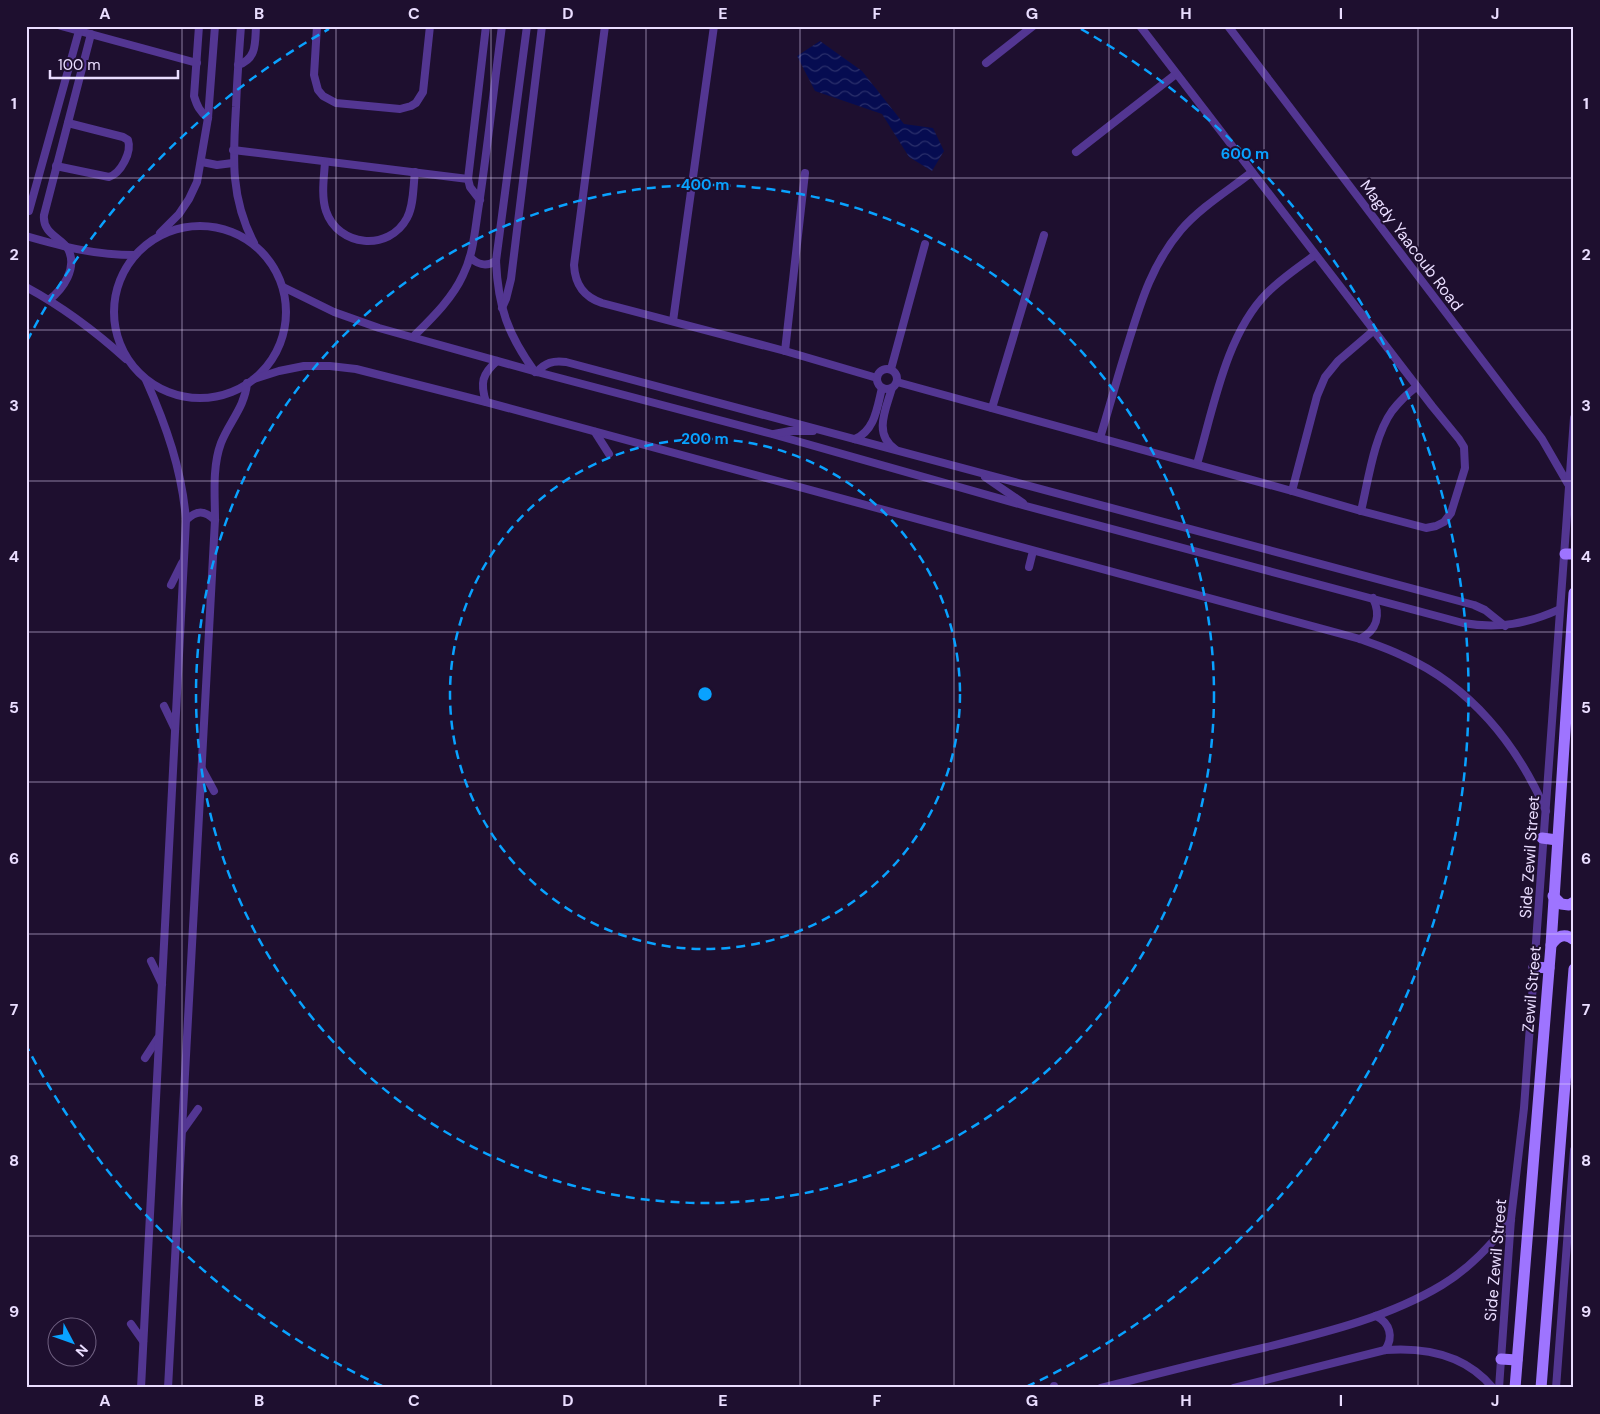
<svg xmlns="http://www.w3.org/2000/svg" width="1600" height="1414" font-family="'DM Sans',sans-serif">
	<defs>
		<pattern id="water-waves" width="16" height="10" patternUnits="userSpaceOnUse" patternTransform="scale(1.25)"><rect width="16" height="10" fill="#060c51"/><path d="M0 5q4-4 8 0t8 0" fill="none" stroke="#2a2f6b"/></pattern>
	</defs>
	<rect width="100%" height="100%" fill="#1e0f2f"/>
	<polygon fill="url(#water-waves)" points="820,41 862,71 904,124 933,128 944,151 932,171 909,157 882,114 815,91 797,56"/>
	<g fill="none" stroke-linecap="round" stroke-linejoin="round">
		<g stroke="#533692" stroke-width="8">
			<polyline points="61,26 197,63"/>
			<path d="M199,26L194,96C197,106 200,112 208,118"/>
			<path d="M241,26C239,53 237,80 236,107C233,157 230,198 254,243"/>
			<polyline points="317,26 314,75 318,90 323,96 336,103 400,109 411,106 416,103 423,92 430,26"/>
			<path d="M527,26L496,261C498,307 508,335 535,372"/>
			<path d="M605,26L574,265C575,285 584,297 602,303L785,351L877,378"/>
			<polyline points="1228,26 1542,439 1568,484"/>
			<polyline points="986,63 1033,26"/>
			<path d="M238,65C257,59 255,43 256,26"/>
			<polyline points="233,150 468,179"/>
			<polyline points="1076,152 1176,74"/>
			<polyline points="202,162 217,165 233,163"/>
			<path d="M325,162C324,177 321,196 326,211C338,247 389,252 407,218C414,205 413,187 415,172"/>
			<path d="M56,166L109,177C121,173 132,152 128,140L123,137L68,123"/>
			<polyline points="480,200 470,187 468,179 486,26"/>
			<polyline points="29,211 79,31"/>
			<circle cx="200" cy="312" r="86"/>
			<polyline points="160,233 179,214 189,199 197,182 208,118 215,26"/>
			<path d="M26,236C64,247 95,255 135,255"/>
			<path d="M470,257C478,265 486,267 496,261"/>
			<path d="M26,287C63,307 95,331 126,359"/>
			<path d="M283,287L334,312L379,328L537,372L772,434L1026,506L1463,623C1498,629 1528,624 1560,609"/>
			<path d="M49,300C63,289 78,268 68,249C62,238 42,234 44,215L91,34"/>
			<polyline points="502,308 506,299 511,279 542,26"/>
			<polyline points="673,321 714,26"/>
			<path d="M413,337C432,318 452,299 463,275C474,253 475,228 479,204C488,145 494,86 502,26"/>
			<polyline points="785,351 805,173"/>
			<circle cx="887" cy="379" r="10"/>
			<polyline points="891,369 925,244"/>
			<path d="M537,372C545,363 553,360 566,362L1474,605L1485,610L1505,626"/>
			<path d="M254,379L279,371L304,366H330L356,369L486,402L1360,639C1374,644 1389,649 1403,656C1470,686 1517,744 1546,811"/>
			<polyline points="897,382 1292,491 1361,511 1426,528 1436,526 1444,522 1451,513 1465,468 1464,447 1459,439 1432,406 1140,26"/>
			<path d="M892,388C886,409 873,434 895,449"/>
			<path d="M486,402C480,383 482,374 497,361"/>
			<polyline points="992,408 1044,235"/>
			<polyline points="595,432 609,454"/>
			<polyline points="774,434 790,431 813,431"/>
			<path d="M1100,438C1109,408 1117,379 1126,350C1140,305 1150,267 1181,230C1201,207 1229,190 1252,172"/>
			<path d="M855,439C875,430 877,408 882,388"/>
			<path d="M1197,464C1213,410 1226,334 1267,293C1282,278 1299,267 1315,255"/>
			<polyline points="985,477 1023,503"/>
			<polyline points="1292,491 1317,396 1325,377 1338,361 1373,331"/>
			<path d="M1361,511C1368,482 1374,436 1392,411C1399,402 1407,394 1416,387"/>
			<path d="M186,520C197,510 204,510 215,520"/>
			<polyline points="1029,567 1033,551"/>
			<polyline points="171,585 182,563"/>
			<path d="M1360,639C1377,630 1381,615 1373,598"/>
			<polyline points="164,706 175,729"/>
			<polyline points="202,769 214,791"/>
			<polyline points="151,961 162,984"/>
			<polyline points="145,1058 158,1038"/>
			<polyline points="183,1130 198,1109"/>
			<path d="M1376,1316C1390,1323 1394,1337 1385,1350"/>
			<polyline points="131,1324 143,1341"/>
			<polyline points="1054,1386 1054,1388"/>
			<path d="M141,1388L186,520C182,470 166,425 146,380"/>
			<path d="M168,1388L215,520C215,496 212,467 221,443C229,422 245,407 247,383"/>
			<path d="M1101,1388C1156,1374 1211,1360 1267,1347C1327,1332 1389,1317 1442,1285C1470,1268 1491,1245 1511,1220"/>
			<path d="M1234,1388L1385,1350C1425,1347 1466,1355 1493,1388"/>
			<polyline points="1499,1388 1511,1219 1524,1108 1574,418"/>
			<polyline points="1556,1388 1574,1150"/>
		</g>
		<g stroke="#9e74ff" stroke-width="11">
			<polyline points="1565,554 1574,554"/>
			<polyline points="1542,838 1557,840"/>
			<polyline points="1553,896 1561,904 1569,905 1574,902"/>
			<path d="M1551,945C1557,936 1565,932 1574,940"/>
			<polyline points="1534,967 1549,968"/>
			<polyline points="1501,1359 1517,1360"/>
			<polyline points="1515,1388 1551,945 1574,593"/>
			<polyline points="1541,1388 1574,969"/>
		</g>
	</g>
	<path fill="none" stroke="#eaddff" stroke-width="1" stroke-opacity="0.55" d="M182,26V1388M336,26V1388M491,26V1388M646,26V1388M800,26V1388M954,26V1388M1109,26V1388M1264,26V1388M1418,26V1388M26,178H1574M26,330H1574M26,481H1574M26,632H1574M26,782H1574M26,934H1574M26,1084H1574M26,1236H1574"/>
	<g fill="none" stroke="#09a2ff" stroke-width="2.5" stroke-dasharray="9 6">
		<circle cx="705" cy="694" r="255"/>
		<circle cx="705" cy="694" r="509"/>
		<path d="M382 1386A764 764 0 0 1 27 1047M27 341A764 764 0 0 1 329 29M1081 29A764 764 0 0 1 1028 1386"/>
	</g>
	<g text-anchor="middle" stroke-width="4" stroke-linejoin="round" paint-order="stroke">
		<g font-size="16" fill="#eaddff" stroke="#1e0f2f">
			<text transform="translate(1412 245) rotate(53)" y="6">Magdy Yaacoub Road</text>
			<text transform="translate(1529 857) rotate(-86)" y="6">Side Zewil Street</text>
			<text transform="translate(1531 989) rotate(-85)" y="6">Zewil Street</text>
			<text transform="translate(1495 1260) rotate(-85)" y="6">Side Zewil Street</text>
		</g>
	</g>
	<circle cx="705" cy="694" r="8" fill="#09a2ff" stroke="#1e0f2f" stroke-width="2.5"/>
	<g font-size="15" text-anchor="middle" font-weight="bold" fill="#09a2ff" stroke="#1e0f2f" stroke-width="4" stroke-linejoin="round" paint-order="stroke">
		<text x="1245" y="159">600 m</text>
		<text x="705" y="190">400 m</text>
		<text x="705" y="444">200 m</text>
	</g>
	<rect width="1600" height="1414" fill="none" stroke="#1e0f2f" stroke-width="55"/>
	<g transform="translate(72 1342) rotate(131)"><circle r="24" fill="#1e0f2f" stroke="#706182"/>
	<path d="M0-4L9 19L0 12L-9 19Z" fill="#09a2ff"/>
	<text y="-8" font-size="14" font-weight="bold" text-anchor="middle" fill="#eaddff">N</text>
	</g>
	<path d="M50 70v8h128v-8" fill="none" stroke="#eaddff" stroke-width="2.5"/>
	<text x="58" y="70" font-size="15" fill="#eaddff" stroke="#1e0f2f" stroke-width="4" paint-order="stroke">100 m</text>
	<rect x="28" y="28" width="1544" height="1358" fill="none" stroke="#eaddff" stroke-width="2"/>
	<g font-size="16" text-anchor="middle" font-weight="bold" fill="#eaddff">
		<text x="105" y="19">A</text>
		<text x="259" y="19">B</text>
		<text x="414" y="19">C</text>
		<text x="568" y="19">D</text>
		<text x="723" y="19">E</text>
		<text x="877" y="19">F</text>
		<text x="1032" y="19">G</text>
		<text x="1186" y="19">H</text>
		<text x="1341" y="19">I</text>
		<text x="1495" y="19">J</text>
		<text x="14" y="109">1</text>
		<text x="1586" y="109">1</text>
		<text x="14" y="260">2</text>
		<text x="1586" y="260">2</text>
		<text x="14" y="411">3</text>
		<text x="1586" y="411">3</text>
		<text x="14" y="562">4</text>
		<text x="1586" y="562">4</text>
		<text x="14" y="713">5</text>
		<text x="1586" y="713">5</text>
		<text x="14" y="864">6</text>
		<text x="1586" y="864">6</text>
		<text x="14" y="1015">7</text>
		<text x="1586" y="1015">7</text>
		<text x="14" y="1166">8</text>
		<text x="1586" y="1166">8</text>
		<text x="14" y="1317">9</text>
		<text x="1586" y="1317">9</text>
		<text x="105" y="1406">A</text>
		<text x="259" y="1406">B</text>
		<text x="414" y="1406">C</text>
		<text x="568" y="1406">D</text>
		<text x="723" y="1406">E</text>
		<text x="877" y="1406">F</text>
		<text x="1032" y="1406">G</text>
		<text x="1186" y="1406">H</text>
		<text x="1341" y="1406">I</text>
		<text x="1495" y="1406">J</text>
	</g>
</svg>
